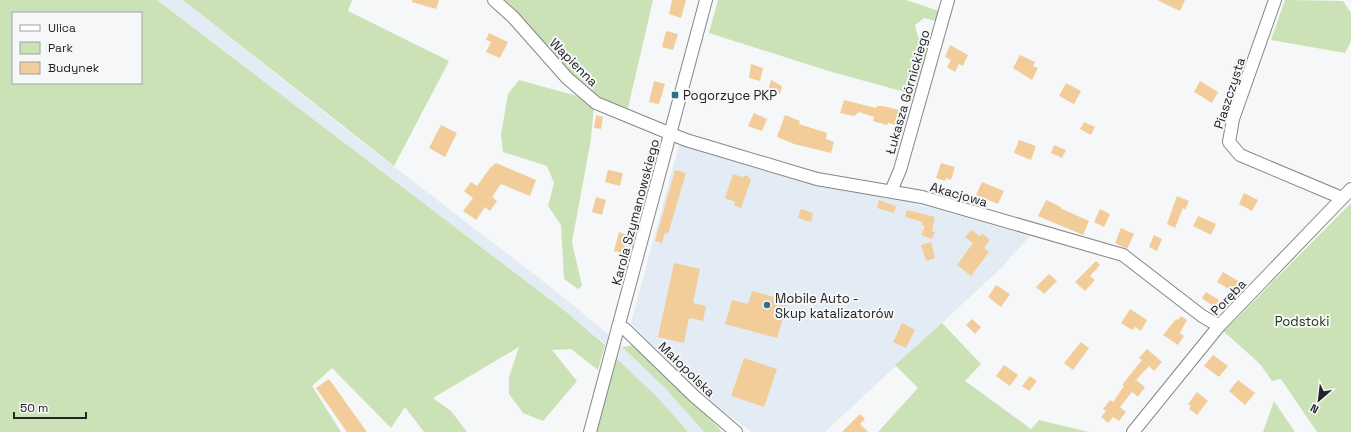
<svg xmlns="http://www.w3.org/2000/svg" width="1351" height="432" font-family="'Space Grotesk',sans-serif">
	<rect width="100%" height="100%" fill="#f5f7f9"/>
	<g fill="#e3ecf4">
		<polygon points="157,0 183,0 353,135 553,289 608,334 647,370 684,408 704,432 688,432 659,399 605,347 605,344 565,311"/>
		<polygon points="680,141 887,195 1030,236 1001,268 825,432 752,432 700,394 631,323"/>
	</g>
	<g fill="#cae2b5" fill-rule="evenodd">
		<path d="M0,0H157L565,311L605,345L598,370L571,349L552,350L577,381L543,421L523,413L509,394V377L519,347L433,398L451,411L467,432H424L405,407L391,428L332,368L312,386L341,432H0ZM13,13H141V83H13Z"/>
		<polygon points="183,0 352,0 348,11 449,61 394,166"/>
		<polygon points="503,0 653,0 628,108 597,99 573,80"/>
		<polygon points="718,0 906,0 939,11 936,21 924,18 915,25 918,37 930,41 916,95 832,72 709,33"/>
		<polygon points="1285,0 1343,1 1351,13 1351,41 1345,53 1271,40"/>
		<polygon points="519,80 577,96 594,105 591,139 572,242 582,286 578,289 564,279 561,225 548,206 554,183 547,166 503,152 501,135 508,94"/>
		<polygon points="1351,203 1351,432 1317,432 1281,379 1272,381 1260,364 1221,329 1230,325"/>
		<polygon points="942,323 981,364 965,381 1031,429 1039,420 1089,432 878,432 918,388 895,365"/>
		<polygon points="634,345 718,427 722,432 704,432 666,389 622,347"/>
		<polygon points="615,357 659,399 688,432 595,432"/>
		<polygon points="1274,401 1295,432 1263,432"/>
	</g>
	<g fill="#f2cd99">
		<polygon points="412,0 439,0 436,9 412,2"/>
		<polygon points="672,0 686,0 681,18 669,14"/>
		<polygon points="1157,0 1185,0 1180,11"/>
		<polygon points="666,31 678,34 673,50 662,47"/>
		<polygon points="489,33 508,42 500,58 486,52 491,42 486,40"/>
		<polygon points="950,45 968,55 963,66 959,64 955,72 947,67 951,60 945,57"/>
		<polygon points="1020,55 1035,62 1033,66 1038,68 1032,80 1013,68"/>
		<polygon points="751,64 763,68 760,81 749,78"/>
		<polygon points="771,80 782,86 780,94 768,91"/>
		<polygon points="654,81 665,84 659,104 649,102"/>
		<polygon points="1200,81 1218,92 1212,103 1194,92"/>
		<polygon points="1066,83 1081,91 1074,104 1059,96"/>
		<polygon points="844,100 876,108 877,106 883,106 899,110 896,119 899,126 888,123 887,125 873,121 874,117 859,112 854,116 840,113"/>
		<polygon points="754,113 767,119 762,131 748,126"/>
		<polygon points="596,115 603,117 601,129 594,128"/>
		<polygon points="785,115 800,121 799,124 827,133 826,139 834,142 831,153 794,144 777,137"/>
		<polygon points="1084,122 1095,127 1091,135 1080,129"/>
		<polygon points="441,125 457,133 445,157 429,148"/>
		<polygon points="1019,140 1036,146 1031,160 1014,153"/>
		<polygon points="1054,145 1066,150 1062,158 1051,153"/>
		<polygon points="496,163 536,180 530,196 501,184 492,197 497,201 490,211 485,207 476,220 463,211 473,198 464,191 471,182 477,186 490,168"/>
		<polygon points="941,163 955,167 951,180 946,178 945,181 936,178"/>
		<polygon points="608,170 623,173 620,186 605,182"/>
		<polygon points="675,170 686,173 668,234 665,233 662,243 655,241"/>
		<polygon points="733,174 742,177 747,175 751,180 741,208 734,205 735,202 725,198"/>
		<polygon points="982,182 1004,191 998,204 976,195"/>
		<polygon points="1244,193 1258,200 1252,211 1239,204"/>
		<polygon points="1177,196 1189,201 1185,210 1183,208 1175,228 1167,224"/>
		<polygon points="596,197 606,200 602,215 592,212"/>
		<polygon points="879,200 896,206 894,213 877,208"/>
		<polygon points="1046,200 1061,207 1060,208 1089,221 1083,235 1038,216"/>
		<polygon points="801,209 813,213 811,222 798,218"/>
		<polygon points="1100,209 1110,214 1104,227 1094,222"/>
		<polygon points="907,210 935,217 932,231 935,232 932,239 921,235 925,226 922,225 922,222 905,217"/>
		<polygon points="1198,216 1216,224 1211,235 1193,226"/>
		<polygon points="1121,228 1134,234 1127,249 1115,243"/>
		<polygon points="971,230 980,236 982,233 990,240 984,248 989,252 971,276 957,265 973,243 965,237"/>
		<polygon points="619,232 628,235 622,253 614,251"/>
		<polygon points="1154,235 1162,239 1157,251 1149,247"/>
		<polygon points="931,242 935,258 926,261 921,245"/>
		<polygon points="1096,261 1100,265 1090,276 1095,280 1085,291 1075,282"/>
		<polygon points="674,263 700,269 693,303 706,306 703,321 689,318 684,343 658,337"/>
		<polygon points="1223,272 1240,282 1234,292 1217,282"/>
		<polygon points="1049,274 1057,281 1044,294 1036,287"/>
		<polygon points="996,285 1010,294 1001,307 988,297"/>
		<polygon points="752,291 788,301 777,338 725,324 732,300 748,304"/>
		<polygon points="1206,292 1219,300 1214,307 1202,298"/>
		<polygon points="1130,309 1147,320 1141,331 1135,327 1132,330 1121,323"/>
		<polygon points="1181,316 1187,320 1180,333 1184,336 1178,345 1163,335 1176,319 1178,320"/>
		<polygon points="972,319 981,327 975,334 966,325"/>
		<polygon points="902,323 915,330 906,348 893,342"/>
		<polygon points="1081,342 1089,348 1073,370 1064,363"/>
		<polygon points="1147,349 1162,362 1154,371 1149,366 1136,380 1145,387 1138,397 1132,392 1120,407 1126,412 1119,421 1113,417 1108,423 1101,417 1106,411 1103,409 1110,400 1113,402 1124,386 1122,385 1142,360 1139,358"/>
		<polygon points="1213,355 1228,366 1219,377 1204,366"/>
		<polygon points="744,358 777,369 764,407 731,396"/>
		<polygon points="1004,365 1018,375 1010,386 996,376"/>
		<polygon points="1030,376 1037,381 1029,391 1022,386"/>
		<polygon points="329,379 367,432 347,432 316,388"/>
		<polygon points="1238,380 1255,393 1245,405 1229,391"/>
		<polygon points="1197,392 1208,401 1197,415 1189,409 1191,406 1188,404"/>
		<polygon points="860,414 865,419 860,424 868,432 842,432"/>
	</g>
	<g fill="none" stroke-linecap="round" stroke-linejoin="round">
		<g stroke="#848688" stroke-width="14">
			<g id="minor">
				<polyline points="494,0 513,17 567,78 596,103 686,140 817,179 922,197 1123,255 1202,316 1219,326"/>
				<polyline points="1275,0 1233,119 1229,142 1240,155 1342,198"/>
				<polyline points="891,191 900,170 948,0"/>
				<polyline points="618,327 625,329 694,396 736,432"/>
				<polyline points="590,432 706,0"/>
				<polyline points="1133,432 1219,326 1351,189"/>
			</g>
		</g>
		<use href="#minor" stroke="#fff" stroke-width="12"/>
	</g>
	<g fill="#317085" stroke="#f5f7f9" stroke-width="1.5">
		<rect x="671" y="91" width="8" height="8" rx="2"/>
		<circle cx="767" cy="305" r="4"/>
	</g>
	<g text-anchor="middle" stroke-width="4" stroke-linejoin="round" paint-order="stroke">
		<g font-size="13" fill="#222324" stroke="#f5f7f9">
			<text transform="translate(574 62) rotate(45)" y="5">Wapienna</text>
			<text transform="translate(907 92) rotate(-74)" y="5">Łukasza Górnickiego</text>
			<text transform="translate(1229 93) rotate(-72)" y="5">Piaszczysta</text>
			<text transform="translate(959 194) rotate(16)" y="5">Akacjowa</text>
			<text transform="translate(635 212) rotate(-75)" y="5">Karola Szymanowskiego</text>
			<text transform="translate(1228 297) rotate(-46)" y="5">Poręba</text>
			<text transform="translate(687 369) rotate(44)" y="5">Małopolska</text>
		</g>
		<g font-size="13" fill="#222324" stroke="#f5f7f9" text-anchor="start">
			<text x="683" y="100">Pogorzyce PKP</text>
			<text x="775" y="303">Mobile Auto -<tspan x="775" dy="15">Skup katalizatorów</tspan></text>
		</g>
		<g font-size="13" fill="#22340d" stroke="#f5f7f9">
			<text x="1302" y="326">Podstoki</text>
		</g>
	</g>
	<rect x="12" y="12" width="130" height="72" fill="#f5f7f9" stroke="#a1a2a4"/>
	<rect x="20" y="25" width="20" height="6" fill="#ffffff" stroke="#a1a2a4"/>
	<text x="48" y="32" font-size="12" fill="#222324">Ulica</text>
	<rect x="20" y="42" width="20" height="12" fill="#cae2b5" stroke="#a1a2a4"/>
	<text x="48" y="52" font-size="12" fill="#222324">Park</text>
	<rect x="20" y="62" width="20" height="12" fill="#f2cd99" stroke="#a1a2a4"/>
	<text x="48" y="72" font-size="12" fill="#222324">Budynek</text>
	<g transform="translate(1319 400) rotate(208)" stroke="#f5f7f9" stroke-width="3" paint-order="stroke">
	<path d="M0-3L7 15L0 10L-7 15Z" fill="#222324"/>
	<text y="-6" font-size="11" font-weight="bold" text-anchor="middle" fill="#222324">N</text>
	</g>
	<path d="M14 412v6h72v-6" fill="none" stroke="#222324" stroke-width="2"/>
	<text x="20" y="412" font-size="12" fill="#222324" stroke="#f5f7f9" stroke-width="3" paint-order="stroke">50 m</text>
</svg>
